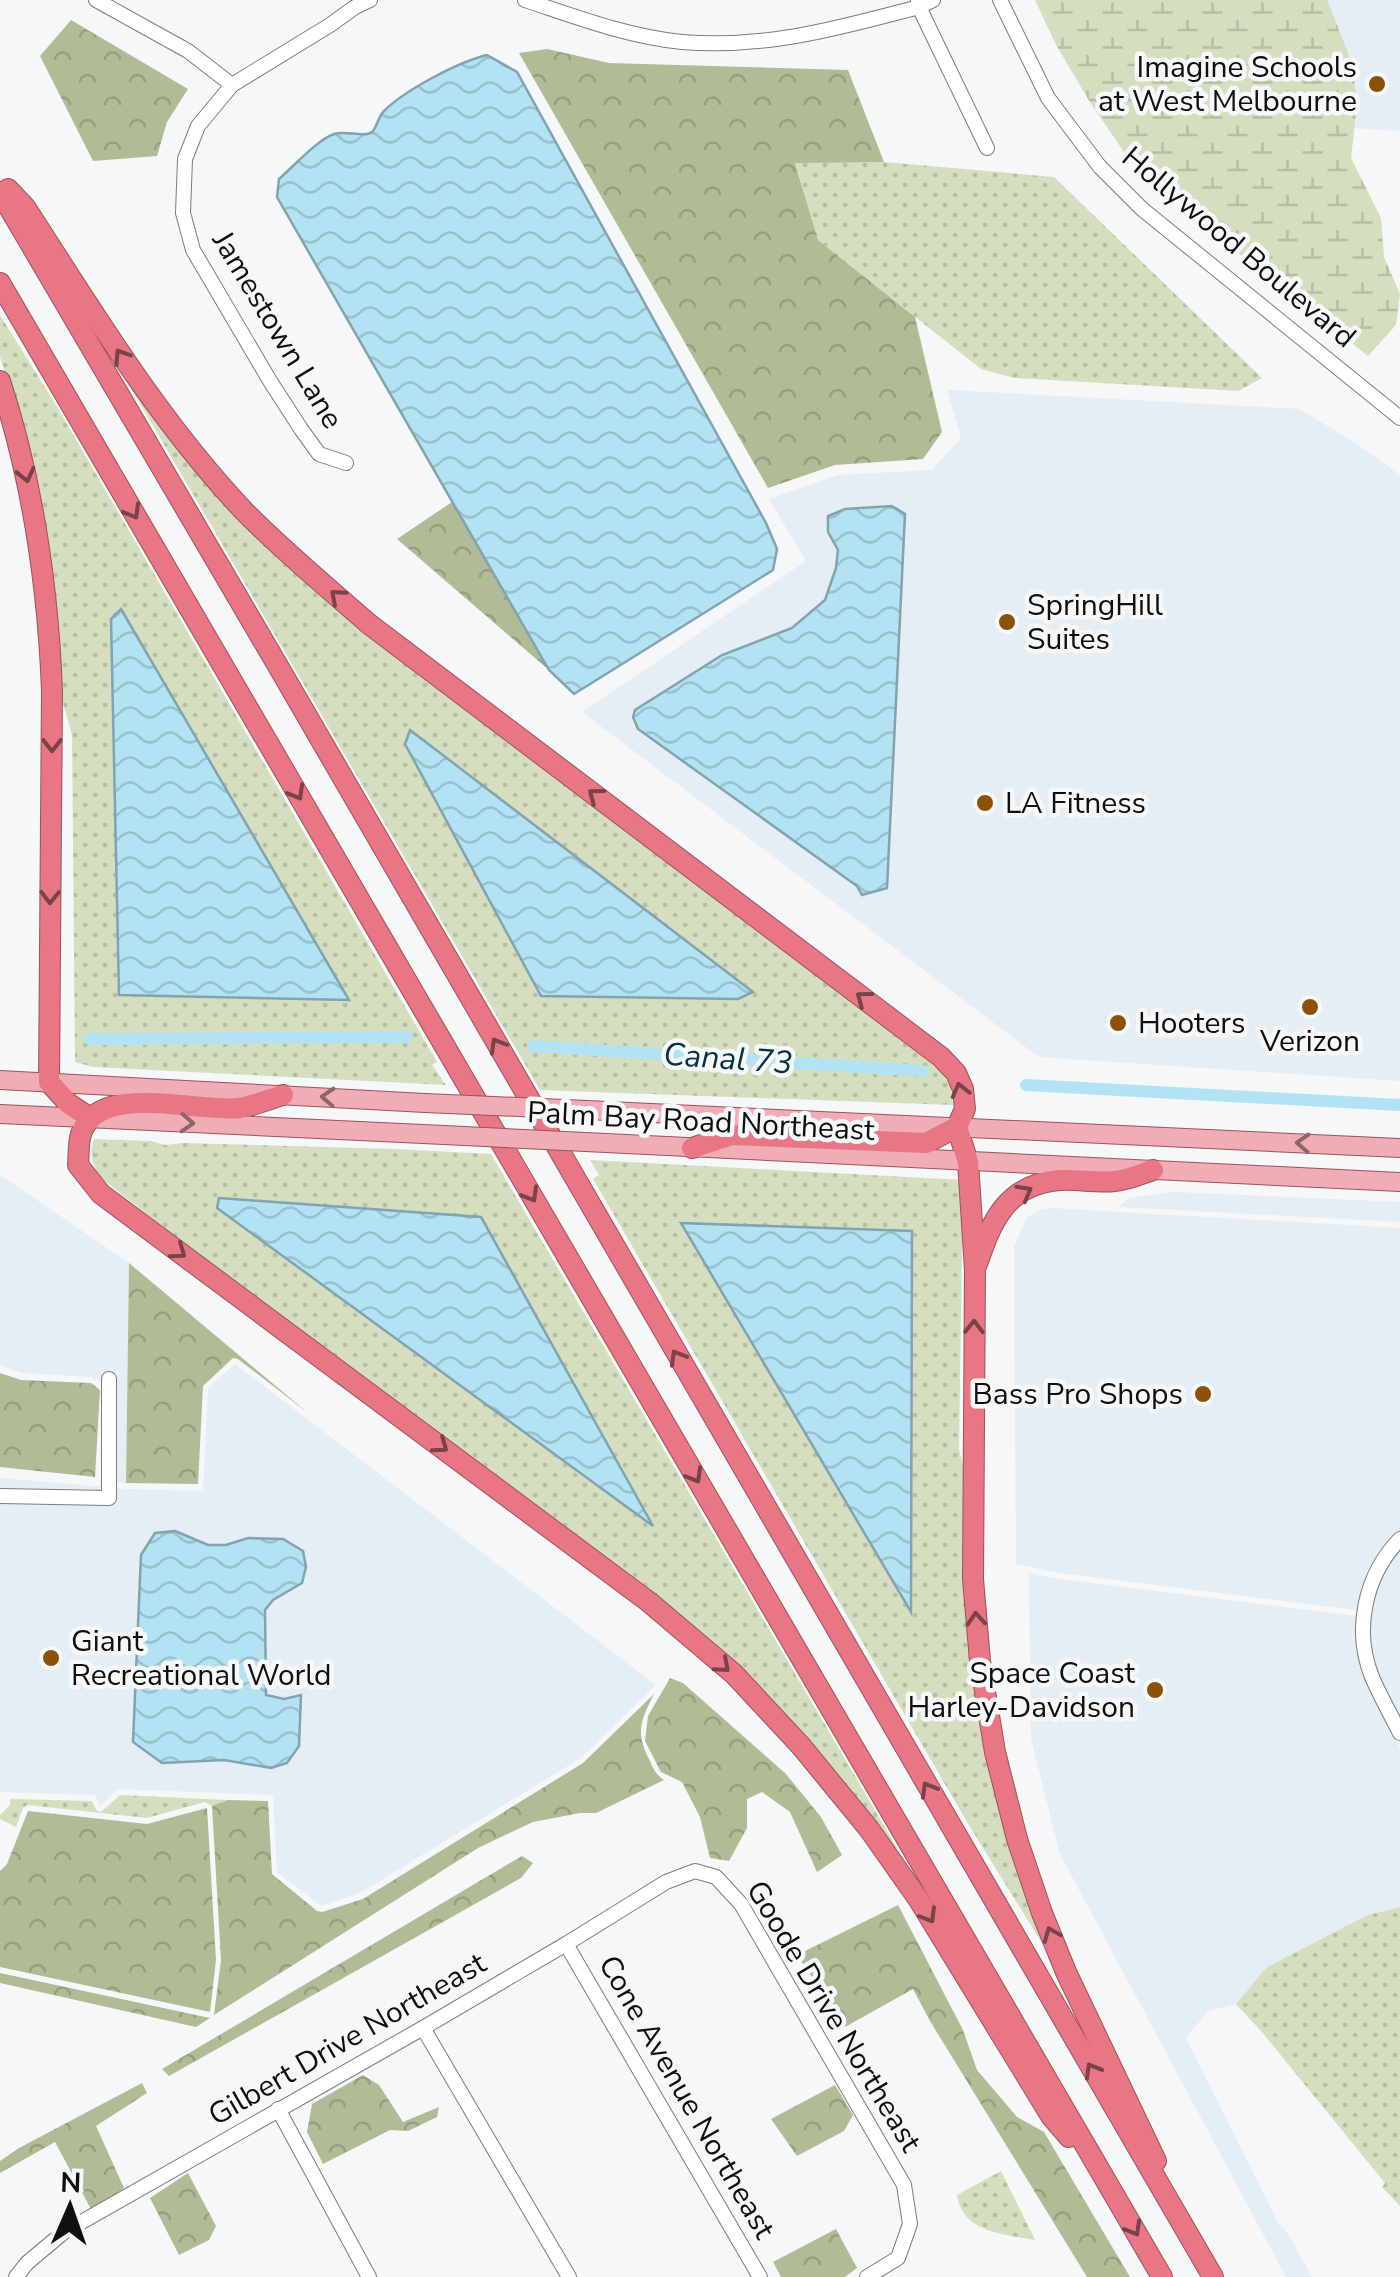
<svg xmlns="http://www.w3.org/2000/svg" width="1400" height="2277" font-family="'Nunito Sans',sans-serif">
	<defs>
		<pattern id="green-dots" width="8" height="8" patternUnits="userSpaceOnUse" patternTransform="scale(2.5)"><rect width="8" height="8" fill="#d5dfbf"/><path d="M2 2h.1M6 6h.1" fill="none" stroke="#b6bea3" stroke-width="1.8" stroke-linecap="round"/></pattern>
		<pattern id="forest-crowns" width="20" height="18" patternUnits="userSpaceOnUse" patternTransform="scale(2.5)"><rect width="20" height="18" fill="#b0bc96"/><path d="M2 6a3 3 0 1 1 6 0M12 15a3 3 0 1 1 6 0" fill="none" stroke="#96a080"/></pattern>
		<pattern id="wetland-marsh" width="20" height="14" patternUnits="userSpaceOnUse" patternTransform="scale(2.5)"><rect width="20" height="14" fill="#d5dfbf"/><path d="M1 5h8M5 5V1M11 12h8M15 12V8" fill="none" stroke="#b6bea3"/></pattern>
		<pattern id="water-waves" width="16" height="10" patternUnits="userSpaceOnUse" patternTransform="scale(2.5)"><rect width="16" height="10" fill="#b3e2f3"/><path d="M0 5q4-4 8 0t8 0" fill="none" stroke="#99c1cf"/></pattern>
	</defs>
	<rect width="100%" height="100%" fill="#f5f7f9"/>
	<g fill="#e5edf5">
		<polygon points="1327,0 1400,0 1400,131 1355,128 1357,105"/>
		<polygon points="947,390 1300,409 1363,448 1400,475 1400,1081 1039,1057 582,712 806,561 769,499 838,475 932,470 961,438"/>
		<polygon points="0,1175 129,1263 126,1483 115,1482 115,1372 103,1373 103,1384 91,1377 22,1373 0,1366"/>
		<polygon points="1174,1192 1400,1202 1400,1222 1118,1207 1129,1198"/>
		<polygon points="1050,1208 1400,1228 1400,1539 1363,1611 1060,1573 1016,1564 1014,1246 1027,1218 1039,1210"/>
		<polygon points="235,1364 656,1685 581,1758 360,1893 321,1906 277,1872 273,1795 118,1789 100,1806 95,1795 0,1792 0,1478 127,1489 203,1491 208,1388"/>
		<polygon points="1400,1549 1400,1719 1377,1672 1369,1641 1370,1612 1378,1584 1391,1558"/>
		<polygon points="1029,1573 1059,1579 1357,1616 1357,1643 1366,1678 1400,1748 1400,1907 1368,1915 1268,1967 1236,2004 1208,2011 1186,2038 1277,2221 1290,2237 1312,2277 1286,2277 1060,1854 1031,1739"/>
	</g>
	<g fill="url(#green-dots)" fill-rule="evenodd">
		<polygon points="795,162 884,162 1054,177 1262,378 1238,391 1014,378 981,369 818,240"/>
		<polygon points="0,315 56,405 437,1062 432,1065 446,1085 93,1067 75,1062 72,735 58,686 19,415 0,357"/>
		<path d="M123,374L222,492L802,964L937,1068L951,1086L953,1105L540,1090ZM410,731L752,993L738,999L541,996L405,744Z"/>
		<path d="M94,1139L151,1141L165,1145L182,1143L395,1149L491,1154L897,1848L892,1850L791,1726L100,1177C92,1164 89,1153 94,1139ZM219,1199L480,1217L651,1524Z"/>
		<polygon points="590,1160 963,1180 959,1450 968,1484 974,1648 1058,1969 967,1822 593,1179 599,1175"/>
		<polygon points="120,1795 228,1800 212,1806 205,1802 147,1818 27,1805 23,1808 16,1827 0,1819 0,1815 10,1805 10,1799 92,1801 96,1810 101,1812"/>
		<polygon points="1400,1907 1400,2206 1382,2187 1385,2183 1261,2031 1236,2004 1267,1967 1368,1915"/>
		<path d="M1001,2171L1035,2240C1005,2234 962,2233 957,2195Z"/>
	</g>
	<g fill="url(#forest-crowns)">
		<polygon points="71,20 188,89 167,122 157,156 93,161 40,56"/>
		<polygon points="547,49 609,63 848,70 884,162 795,163 818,240 915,317 942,432 923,459 835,465 768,488 519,53"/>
		<polygon points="452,502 549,670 397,539"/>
		<polygon points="129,1263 308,1413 238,1359 233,1358 203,1386 198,1484 126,1483"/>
		<polygon points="0,1373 21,1380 91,1383 100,1390 95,1477 0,1467"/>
		<polygon points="670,1678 683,1683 786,1774 821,1817 842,1855 817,1872 790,1812 762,1792 747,1799 747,1828 729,1861 710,1858 700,1817 682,1782 661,1772 645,1741 648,1716"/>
		<path d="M654,1694C641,1720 635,1732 649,1759C653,1768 655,1774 664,1780L596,1813H580L533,1822L478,1848L214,2015L221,1960L212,1806L228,1800L268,1801L272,1874L317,1911L322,1912L363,1899L583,1763Z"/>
		<polygon points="207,1808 216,1960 210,2012 0,1967 0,1871 7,1864 28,1811 147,1824"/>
		<polygon points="522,1856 533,1863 521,1878 169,2076 162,2069"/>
		<polygon points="898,1905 963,2030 977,2070 1017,2117 1044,2132 1130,2277 1087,2277 930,2021 913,1989 845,2027 797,1955"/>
		<polygon points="0,1973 210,2018 196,2027 0,1983"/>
		<polygon points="363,2075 379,2085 403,2122 439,2107 437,2117 408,2131 390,2130 323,2164 307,2132 312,2104"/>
		<polygon points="142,2083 147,2093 96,2126 124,2188 92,2211 55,2142 0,2173 0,2161 19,2148"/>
		<polygon points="835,2085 853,2115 844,2131 797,2156 771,2119"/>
		<polygon points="188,2173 216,2226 209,2240 179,2255 150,2198"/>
		<polygon points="836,2229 857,2268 845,2277 781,2277 773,2262"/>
	</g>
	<polygon fill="url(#wetland-marsh)" points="1035,0 1327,0 1352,63 1357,105 1351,158 1381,218 1384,257 1400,294 1396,325 1368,356 1211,232 1126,155 1088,99 1055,43"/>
	<g fill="url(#water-waves)" stroke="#82a3af" stroke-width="2.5">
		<path d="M487,55L517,72L766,523L777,549L773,570L574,694L549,670L277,197L279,179C293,167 317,140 334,134C345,130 365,138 372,132C377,127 378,117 384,111C405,90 458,62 487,55Z"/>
		<polygon points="892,506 905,514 887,888 862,895 857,886 638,729 633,717 635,710 722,655 792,628 825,600 836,568 838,550 828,532 828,516 845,509"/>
		<polygon points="121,609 349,1000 119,995 111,619"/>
		<polygon points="410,730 753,992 738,999 541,996 405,744"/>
		<polygon points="219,1198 481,1217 653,1526 217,1208"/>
		<polygon points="681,1223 912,1231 911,1612"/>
		<polygon points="175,1531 208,1545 226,1545 248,1538 283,1539 303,1551 306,1567 302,1583 273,1600 265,1610 266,1695 284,1699 301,1695 299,1746 287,1763 271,1768 224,1760 162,1763 133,1742 141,1555 155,1533"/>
	</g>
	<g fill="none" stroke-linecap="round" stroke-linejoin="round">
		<g stroke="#b3e2f3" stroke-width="12">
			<polyline points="90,1039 407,1037"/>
			<polyline points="533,1046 923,1071"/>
			<polyline points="1026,1085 1400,1105"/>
		</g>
		<g stroke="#7a7c7d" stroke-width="16">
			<g id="minor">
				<polyline points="96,0 188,51 232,85"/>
				<path d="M525,0C576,17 629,37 682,42C766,49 839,28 919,7L933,0"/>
				<polyline points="918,0 919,7 987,148"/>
				<polyline points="1000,0 1048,98 1100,167 1142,209 1400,418"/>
				<polyline points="346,463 319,454 301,429 270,381 193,250 183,213 185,159 198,126 232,85 330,25 355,7 370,0"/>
				<polyline points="0,1496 109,1498 109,1379"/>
				<path d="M1400,1539C1365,1575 1353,1630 1372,1677C1380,1696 1391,1715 1400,1733"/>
				<polyline points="566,1944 760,2277"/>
				<polyline points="423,2028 569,2277"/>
				<polyline points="278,2109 369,2277"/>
				<polyline points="16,2277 27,2263 64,2232 423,2028 566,1944 666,1882 695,1871 716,1877 741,1904 904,2185 910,2224 898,2258 867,2277"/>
			</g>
		</g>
		<g stroke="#9c525b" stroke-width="20">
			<g id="major">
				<polyline points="0,1080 425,1103"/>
				<polyline points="587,1110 1400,1148"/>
				<polyline points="0,1114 444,1135"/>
				<polyline points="606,1143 1400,1182"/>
			</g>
		</g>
		<g stroke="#9c525b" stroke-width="22">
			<g id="highway">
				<path d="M8,189L25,207C93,312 158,420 244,511C283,551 327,587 369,624L941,1057L956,1073L963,1089L965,1109L957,1127L926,1143L732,1135L692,1148"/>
				<polyline points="0,192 271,654 1213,2277"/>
				<polyline points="0,283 1162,2277"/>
				<path d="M0,381C33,482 48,586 52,691L49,1082L69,1104L90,1118"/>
				<path d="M283,1095C269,1099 253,1106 239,1108C198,1113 98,1081 81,1134C78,1143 79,1155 78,1165L101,1194L649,1602L734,1674L801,1746L869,1829L919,1900L1051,2116L1069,2137"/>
				<polyline points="957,1127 968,1162 975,1270 973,1579 980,1661 995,1752 1017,1839 1042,1913 1066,1972 1156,2161"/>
				<path d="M977,1264C992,1220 1007,1184 1060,1180C1078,1179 1097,1183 1115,1181C1128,1180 1141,1174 1153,1170"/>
			</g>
		</g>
		<use href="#minor" stroke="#fff" stroke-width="14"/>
		<use href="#major" stroke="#f1adb5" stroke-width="18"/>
		<use href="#highway" stroke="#e87684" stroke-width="20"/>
		<g stroke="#9c525b" stroke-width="20" stroke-linecap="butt">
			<g id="major-bridge">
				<polyline points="425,1103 587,1110"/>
				<polyline points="444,1135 606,1143"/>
			</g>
		</g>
		<use href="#major-bridge" stroke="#f1adb5" stroke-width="18"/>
	</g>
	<defs><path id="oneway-chevron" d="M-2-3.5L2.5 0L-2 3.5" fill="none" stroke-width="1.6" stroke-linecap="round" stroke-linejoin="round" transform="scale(2.5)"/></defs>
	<g stroke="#7b424a">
		<use href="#oneway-chevron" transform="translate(121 356) rotate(-123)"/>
		<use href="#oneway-chevron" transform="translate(26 475) rotate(77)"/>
		<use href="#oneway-chevron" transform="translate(133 512) rotate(60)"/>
		<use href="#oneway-chevron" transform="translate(337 596) rotate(-139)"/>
		<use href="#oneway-chevron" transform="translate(52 745) rotate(90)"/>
		<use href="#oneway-chevron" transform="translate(297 793) rotate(60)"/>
		<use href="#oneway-chevron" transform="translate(595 795) rotate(-143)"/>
		<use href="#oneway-chevron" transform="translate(50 897) rotate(91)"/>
		<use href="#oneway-chevron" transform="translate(863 998) rotate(-143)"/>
		<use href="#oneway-chevron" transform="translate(497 1045) rotate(-120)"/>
		<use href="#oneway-chevron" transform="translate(960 1090) rotate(-104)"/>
		<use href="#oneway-chevron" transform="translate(1025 1192) rotate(-29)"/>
		<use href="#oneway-chevron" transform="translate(531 1195) rotate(60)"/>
		<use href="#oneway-chevron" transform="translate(179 1252) rotate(36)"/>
		<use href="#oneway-chevron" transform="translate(974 1327) rotate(-89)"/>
		<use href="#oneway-chevron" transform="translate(677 1357) rotate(-120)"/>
		<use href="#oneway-chevron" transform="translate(441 1446) rotate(36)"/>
		<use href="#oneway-chevron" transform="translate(695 1476) rotate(60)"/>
		<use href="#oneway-chevron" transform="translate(976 1619) rotate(-94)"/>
		<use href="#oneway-chevron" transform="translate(723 1666) rotate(41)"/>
		<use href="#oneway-chevron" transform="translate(928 1789) rotate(-120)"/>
		<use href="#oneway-chevron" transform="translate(929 1916) rotate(59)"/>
		<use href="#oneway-chevron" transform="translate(1051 1934) rotate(-112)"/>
		<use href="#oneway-chevron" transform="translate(1092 2070) rotate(-120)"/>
		<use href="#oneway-chevron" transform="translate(1134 2229) rotate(60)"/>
	</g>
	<g stroke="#8b666a">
		<use href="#oneway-chevron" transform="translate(328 1097) rotate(-177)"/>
		<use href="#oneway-chevron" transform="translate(187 1123) rotate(3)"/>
		<use href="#oneway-chevron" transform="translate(1303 1143) rotate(-177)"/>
	</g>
	<g fill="#8a5107" stroke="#f5f7f9" stroke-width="4">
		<circle cx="1377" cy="84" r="10"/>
		<circle cx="1007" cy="622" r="10"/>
		<circle cx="985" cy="803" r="10"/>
		<circle cx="1310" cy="1007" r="10"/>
		<circle cx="1118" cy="1023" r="10"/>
		<circle cx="1203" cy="1394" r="10"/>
		<circle cx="51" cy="1658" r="10"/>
		<circle cx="1155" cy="1690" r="10"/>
	</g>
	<g text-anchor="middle" stroke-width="9" stroke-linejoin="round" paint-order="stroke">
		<g font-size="30" fill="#0e0f0f" stroke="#f5f7f9" text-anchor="start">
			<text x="1357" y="77" text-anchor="end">Imagine Schools<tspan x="1357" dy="34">at West Melbourne</tspan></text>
			<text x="1027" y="615">SpringHill<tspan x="1027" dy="34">Suites</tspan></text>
			<text x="1005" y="813">LA Fitness</text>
			<text x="1138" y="1033">Hooters</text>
			<text x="1310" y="1051" text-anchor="middle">Verizon</text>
			<text x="1183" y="1404" text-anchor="end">Bass Pro Shops</text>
			<text x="71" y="1651">Giant<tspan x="71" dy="34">Recreational World</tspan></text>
			<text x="1135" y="1683" text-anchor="end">Space Coast<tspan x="1135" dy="34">Harley-Davidson</tspan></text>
		</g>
		<g font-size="30" fill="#0e0f0f" stroke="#f5f7f9">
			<text transform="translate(1239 247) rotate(40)" y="10">Hollywood Boulevard</text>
			<text transform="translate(278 330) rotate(59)" y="10">Jamestown Lane</text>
			<text transform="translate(701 1121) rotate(3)" y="10">Palm Bay Road Northeast</text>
			<text transform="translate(834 2016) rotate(59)" y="10">Goode Drive Northeast</text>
			<text transform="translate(347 2039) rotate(-30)" y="10">Gilbert Drive Northeast</text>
			<text transform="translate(687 2097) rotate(60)" y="10">Cone Avenue Northeast</text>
		</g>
		<g font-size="32" font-style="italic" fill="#073340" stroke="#f5f7f9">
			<text transform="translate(728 1058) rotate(4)" y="11">Canal 73</text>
		</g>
	</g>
	<g transform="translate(70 2207) rotate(2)" stroke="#f5f7f9" stroke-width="8" paint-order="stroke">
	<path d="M0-8L18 38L0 25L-18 38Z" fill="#0e0f0f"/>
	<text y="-15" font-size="28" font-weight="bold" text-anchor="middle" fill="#0e0f0f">N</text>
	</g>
</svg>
